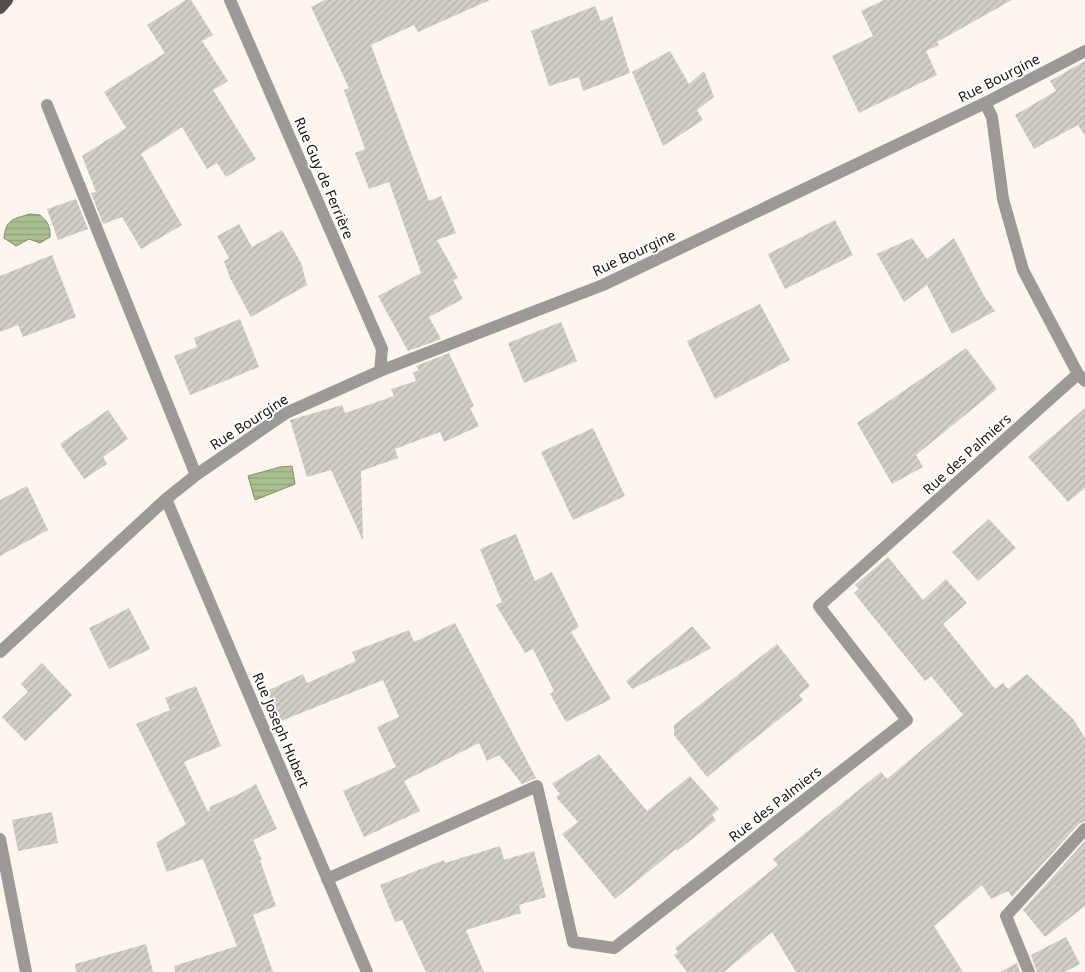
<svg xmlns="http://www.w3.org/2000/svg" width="1085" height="972" font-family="'Noto Sans',sans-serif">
	<defs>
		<pattern id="water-rules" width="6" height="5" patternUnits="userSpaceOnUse" patternTransform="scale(1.25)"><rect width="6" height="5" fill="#abbf91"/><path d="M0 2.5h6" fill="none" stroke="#93a37c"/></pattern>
		<pattern id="building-hatch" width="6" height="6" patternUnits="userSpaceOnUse" patternTransform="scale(1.25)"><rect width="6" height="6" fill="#d1cfc6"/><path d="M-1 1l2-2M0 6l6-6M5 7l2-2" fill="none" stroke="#b3b1a9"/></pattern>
	</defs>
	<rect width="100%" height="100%" fill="#fdf6ef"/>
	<g fill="url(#water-rules)" stroke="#7f8d6c">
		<path d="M30,214L40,215C47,221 51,227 50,237L40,243L29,239L16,246L4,238C6,219 13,219 30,214Z"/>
		<polygon points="292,466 295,484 255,500 248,476 280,467"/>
	</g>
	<g fill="url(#building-hatch)">
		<polygon points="186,0 191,0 213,35 202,41 228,81 213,90 256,159 226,177 217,163 207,169 182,127 141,154 182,225 141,249 122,217 103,224 91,193 96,192 82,156 126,128 104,92 165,53 147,25"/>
		<polygon points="325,0 490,0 418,32 414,25 371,45 429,201 441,196 456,233 437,240 458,278 453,280 463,299 429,317 441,339 408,351 378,296 421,273 389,182 369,189 355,153 365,149 344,90 349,88 311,7"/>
		<polygon points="884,0 1012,0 937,42 939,45 926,51 937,75 859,113 832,56 873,36 861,11"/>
		<polygon points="595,6 601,21 612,16 630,73 583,91 579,77 549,86 531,31"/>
		<polygon points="670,51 689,84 704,71 714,97 697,110 703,120 663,146 632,72"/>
		<polygon points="1085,61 1085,136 1078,125 1034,149 1015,115 1056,91 1050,81"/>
		<polygon points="76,199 88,229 58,240 47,209"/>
		<polygon points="835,220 853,255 785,289 768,254"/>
		<polygon points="239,224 252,247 282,230 301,263 307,285 251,317 230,278 224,261 229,258 217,236"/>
		<polygon points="912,238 927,259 954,238 984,296 995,311 952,334 927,285 904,302 877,254"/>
		<polygon points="52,255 76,317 23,337 18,325 0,332 0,276"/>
		<polygon points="760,304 790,360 715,399 687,341"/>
		<polygon points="240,319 259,367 190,395 174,356 197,347 194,338"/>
		<polygon points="561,322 577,361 524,383 508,343"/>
		<polygon points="966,348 997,389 916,455 923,467 892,484 857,423"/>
		<polygon points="449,353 474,406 470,408 479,426 444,442 440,432 395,449 398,458 361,471 363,539 362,539 331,470 307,477 290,420 342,405 345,413 394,396 391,389 416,381 413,373 419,370 416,366"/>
		<polygon points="1085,408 1085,488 1068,502 1028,457"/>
		<polygon points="108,410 128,439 103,457 107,464 84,479 60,444"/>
		<polygon points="593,428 625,496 573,520 541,452"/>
		<polygon points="27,486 48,530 0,556 0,500"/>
		<polygon points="989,519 1016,548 978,581 952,552"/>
		<polygon points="516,534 535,581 552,572 579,627 571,632 611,699 566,722 550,694 554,691 533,649 525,653 496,605 502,602 480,549"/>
		<polygon points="888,557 923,600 946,579 967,603 943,624 995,689 1003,683 1008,689 1027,674 1074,720 1085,738 1085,821 1079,824 1012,897 1008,891 991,899 982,885 934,926 963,972 796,972 772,932 724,972 687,972 674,955 678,952 675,948 778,865 773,859 881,772 887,779 963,715 931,676 925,681 854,593 859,589 855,585"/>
		<polygon points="129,608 150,649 109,669 89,628"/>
		<polygon points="455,623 536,778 522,784 499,755 487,761 479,743 404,781 420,811 364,837 343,791 396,767 377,727 399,717 383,680 281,721 267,691 303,674 307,683 356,661 352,652 409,630 414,642"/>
		<polygon points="692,626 711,648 690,660 632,689 626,681"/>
		<polygon points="777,644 810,686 799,695 803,700 707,777 674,735 674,725"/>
		<polygon points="42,663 72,695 25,741 2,717 28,692 21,684"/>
		<polygon points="196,686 221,746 184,762 208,812 210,810 209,807 241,793 256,784 277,829 253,840 262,860 260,860 276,906 253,915 273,972 175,972 174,966 237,946 203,859 167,872 156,843 188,823 186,824 136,724 170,710 165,698"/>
		<polygon points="599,754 647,811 690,776 719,809 712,815 716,820 677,851 676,849 615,899 562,834 578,822 556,797 560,794 552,784"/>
		<polygon points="52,812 58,843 18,851 12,820"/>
		<polygon points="1085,841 1085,906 1045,937 1023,910"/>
		<polygon points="500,846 504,860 534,851 546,897 519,905 521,913 466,930 484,972 426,972 402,920 395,922 380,885 444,860 445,863"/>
		<polygon points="1066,937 1080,964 1065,972 1037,972 1031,955"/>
		<polygon points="146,944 153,972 76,972 75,964"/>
		<polygon points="1017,963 1020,972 1000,972"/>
	</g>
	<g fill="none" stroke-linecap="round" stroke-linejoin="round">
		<g stroke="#9d9997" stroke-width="12">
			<polyline points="230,0 382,349 380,371"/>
			<polyline points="985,103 992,117 1003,199 1023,270 1078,374 1085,381"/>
			<polyline points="47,105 196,475"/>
			<polyline points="166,499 367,972"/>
			<polyline points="0,652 166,499 196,475 286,413 380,371 603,285 985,103 1085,51"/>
			<polyline points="0,839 26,972"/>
			<polyline points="327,879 537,786 573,942 614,948 907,720 819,606 1078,374"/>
			<polyline points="1029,972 1006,916 1085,829"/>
		</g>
		<polyline stroke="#544d4a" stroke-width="12" points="0,8 7,0"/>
	</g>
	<g text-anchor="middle" stroke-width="4" stroke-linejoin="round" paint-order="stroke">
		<g font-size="14" fill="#191714" stroke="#fff">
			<text transform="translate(999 78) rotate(-27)" y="5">Rue Bourgine</text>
			<text transform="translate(324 178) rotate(67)" y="5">Rue Guy de Ferrière</text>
			<text transform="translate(634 253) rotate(-25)" y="5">Rue Bourgine</text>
			<text transform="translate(249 422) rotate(-33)" y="5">Rue Bourgine</text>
			<text transform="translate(967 454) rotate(-42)" y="5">Rue des Palmiers</text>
			<text transform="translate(281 730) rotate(67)" y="5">Rue Joseph Hubert</text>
			<text transform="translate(775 804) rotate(-38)" y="5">Rue des Palmiers</text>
		</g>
	</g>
</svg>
